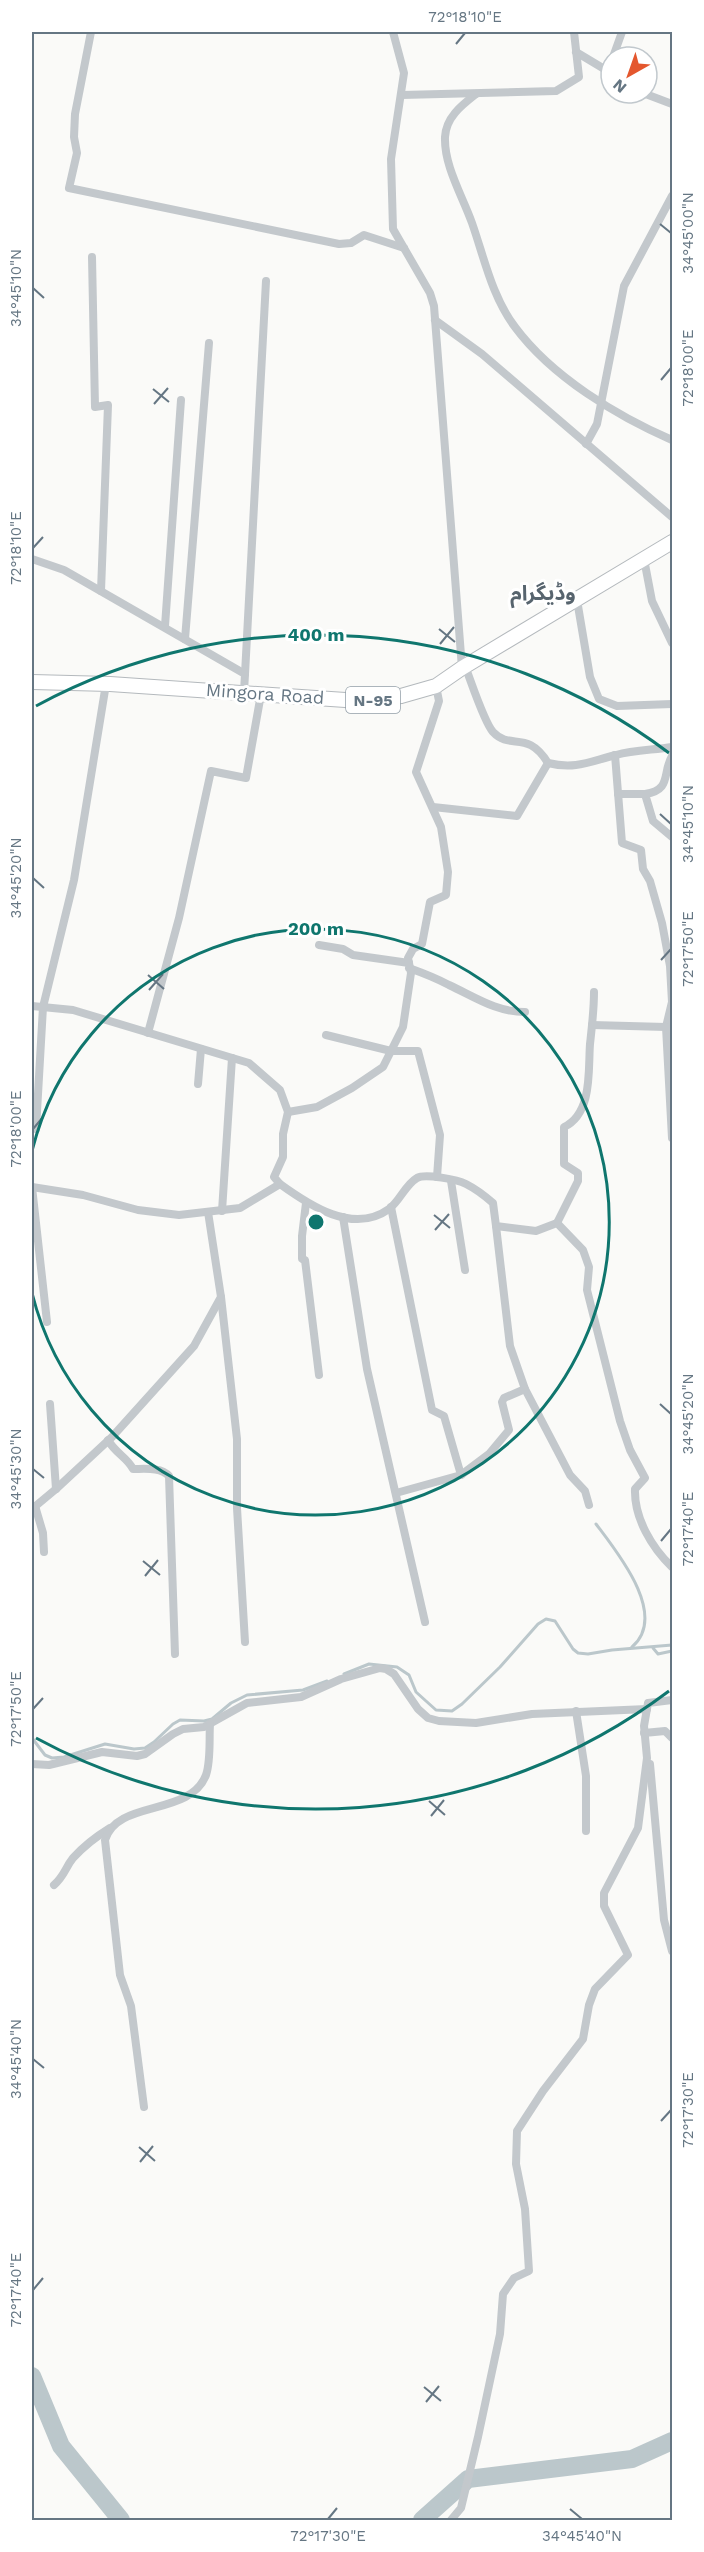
<svg xmlns="http://www.w3.org/2000/svg" width="704" height="2552" font-family="'Work Sans','Noto Sans Arabic',sans-serif">
	<rect width="100%" height="100%" fill="#fafaf8"/>
	<g fill="none" stroke-linecap="round" stroke-linejoin="round">
		<g stroke="#bbc7cb" stroke-width="3">
			<path d="M596,1524C617,1552 669,1615 632,1647"/>
			<polyline points="653,1648 658,1654 672,1651"/>
			<polyline points="344,1674 369,1664 397,1667 409,1675 416,1692 436,1710 452,1711 462,1704 500,1667 538,1624 546,1619 555,1621 573,1649 578,1653 588,1654 612,1650 672,1645"/>
			<polyline points="32,1738 45,1755 52,1758 64,1757 105,1744 134,1749 145,1748 154,1742 173,1724 180,1720 204,1721 212,1719 231,1703 247,1695 303,1690 327,1681"/>
		</g>
		<g stroke="#bbc7cb" stroke-width="18">
			<polyline points="32,2376 61,2446 121,2520"/>
			<polyline points="422,2520 468,2479 632,2459 672,2441"/>
		</g>
		<g stroke="#b4b9bd" stroke-width="16">
			<polyline id="trunk" points="32,682 110,684 360,701 401,696 436,686 462,668 672,542"/>
		</g>
		<g stroke="#c3c8cc" stroke-width="8">
			<polyline points="91,32 75,114 74,137 77,153 69,188 339,244 351,243 364,235 404,248"/>
			<polyline points="393,32 404,73 391,159 393,229 430,293 434,306 462,668"/>
			<polyline points="576,52 611,73"/>
			<polyline points="613,57 622,32"/>
			<polyline points="643,93 672,104"/>
			<path d="M476,94C462,105 446,117 445,137C444,166 462,195 472,223C484,257 492,297 515,327C552,377 617,416 672,440"/>
			<polyline points="402,95 556,91 579,77 574,32"/>
			<polyline points="92,257 95,407 108,405 101,591"/>
			<polyline points="435,320 482,354 672,517"/>
			<polyline points="586,444 597,424 624,286 672,196"/>
			<polyline points="32,559 64,570 245,674 244,692"/>
			<polyline points="644,559 652,601 672,643"/>
			<polyline points="577,600 590,677 599,699 617,706 672,704"/>
			<polyline points="165,626 181,400"/>
			<polyline points="185,639 209,343"/>
			<path d="M465,666C471,681 484,722 493,732C511,751 527,729 548,763C576,770 591,761 616,755C634,750 654,750 672,747"/>
			<polyline points="245,674 266,281"/>
			<polyline points="615,755 622,843 641,850 643,869 650,881 662,923 670,966 672,1002 666,1027 672,1138"/>
			<path d="M672,756C662,773 672,790 645,794L653,821L672,837"/>
			<polyline points="618,794 645,794"/>
			<polyline points="433,807 517,816 548,763"/>
			<polyline points="319,945 343,949 353,955 409,963"/>
			<path d="M409,968C423,973 436,978 449,985C475,997 496,1012 525,1012"/>
			<polyline points="32,1006 73,1010 249,1063 280,1090 288,1112 283,1134 283,1157 274,1177 280,1184 240,1208 179,1215 138,1210 83,1195 32,1187"/>
			<polyline points="592,1025 666,1027"/>
			<polyline points="148,1033 179,918 211,771 246,778 261,694"/>
			<polyline points="326,1035 391,1051 418,1051 440,1135 437,1177"/>
			<polyline points="198,1084 201,1049"/>
			<polyline points="288,1112 317,1107 352,1088 383,1067 403,1027 411,973 408,958 413,949 422,944 430,902 446,895 448,872 441,827 416,772 439,701 436,686"/>
			<polyline points="36,1129 43,1007 74,880 106,684"/>
			<polyline points="451,1181 465,1270"/>
			<path d="M280,1184C309,1205 353,1235 389,1209C400,1201 405,1185 417,1178C425,1173 458,1180 466,1184C476,1189 485,1196 493,1203L496,1226L536,1231L557,1223L583,1250L589,1267L587,1290L620,1421L630,1450L645,1478L635,1489C634,1518 652,1548 672,1567"/>
			<polyline points="32,1187 47,1322"/>
			<polyline points="306,1203 302,1236 302,1259 305,1260 319,1375"/>
			<polyline points="391,1207 432,1410 444,1416 461,1475"/>
			<polyline points="222,1211 232,1058"/>
			<polyline points="343,1217 367,1369 425,1622"/>
			<path d="M557,1223L578,1181V1173L564,1164V1127C593,1113 588,1070 590,1044C592,1026 594,1010 594,992"/>
			<polyline points="496,1226 510,1346 525,1389 570,1475 585,1491 589,1505"/>
			<polyline points="221,1297 237,1439 237,1508 245,1642"/>
			<polyline points="50,1404 56,1489"/>
			<path d="M108,1440C115,1453 127,1457 133,1469C145,1469 161,1467 169,1476L175,1654"/>
			<polyline points="396,1493 461,1475 489,1454 509,1430 502,1402 504,1398 525,1389"/>
			<polyline points="35,1506 43,1533 44,1552"/>
			<polyline points="32,1509 56,1489 112,1437 194,1346 221,1297 208,1212"/>
			<polyline points="576,1711 586,1776 586,1831"/>
			<polyline points="644,1733 665,1731 672,1738"/>
			<polyline points="32,1764 49,1765 102,1752 137,1756 145,1754 173,1734 183,1729 204,1727 247,1703 301,1697 341,1679 380,1668 386,1669 394,1674 418,1709 428,1718 439,1721 476,1723 532,1714 647,1709"/>
			<polyline points="650,1764 664,1920 672,1951"/>
			<path d="M54,1885C65,1875 65,1868 73,1858C83,1847 97,1836 110,1828"/>
			<path d="M144,2107L131,2006L120,1975L105,1840C117,1799 190,1817 206,1775C211,1761 209,1739 210,1724"/>
			<polyline points="451,2520 461,2508 478,2437 500,2334 503,2294 514,2278 529,2271 525,2209 516,2164 517,2131 543,2091 583,2039 589,2005 595,1989 628,1955 604,1906 604,1893 638,1828 647,1758 644,1726 648,1703 672,1700"/>
		</g>
		<use href="#trunk" stroke="#fff" stroke-width="14"/>
	</g>
	<path fill="none" stroke="#657683" stroke-width="2" d="M456,44L465,33M660,224L671,233M33,288L44,298M661,380L671,368M153,389L169,402M154,404L168,388M33,548L43,537M439,629L455,642M440,644L454,627M660,814L671,824M33,878L44,888M661,960L671,949M148,975L164,989M149,990L163,974M33,1129L43,1117M434,1215L450,1228M435,1230L449,1214M660,1404L671,1414M33,1469L44,1478M661,1541L671,1529M143,1561L160,1575M145,1576L158,1560M33,1709L43,1698M429,1801L445,1815M431,1816L444,1800M33,2059L44,2068M661,2121L671,2110M139,2147L155,2161M140,2162L153,2146M33,2290L43,2278M424,2387L441,2401M426,2402L439,2386M570,2509L582,2519M328,2519L337,2508"/>
	<g fill="none" stroke="#0f766e" stroke-width="3">
		<path d="M32 1151A293 293 0 1 1 32 1293"/>
		<path d="M669 1691A587 587 0 0 1 36 1738M36 706A587 587 0 0 1 669 753"/>
	</g>
	<g text-anchor="middle" stroke-width="6" stroke-linejoin="round" paint-order="stroke">
		<rect fill="#fff" stroke="#939fa8" stroke-width="1.5" x="346" y="687" width="54" height="26" rx="4.5"/>
		<g font-size="16" font-weight="bold" fill="#657683">
			<text x="373" y="706">N-95</text>
		</g>
		<g font-size="18" fill="#657683" stroke="#fff">
			<text transform="translate(265 694) rotate(4)" y="6">Mingora Road</text>
		</g>
		<g font-size="21" font-weight="bold" fill="#57646e" stroke="#fff">
			<text x="543" y="600">وڈیگرام</text>
		</g>
	</g>
	<circle cx="316" cy="1222" r="9" fill="#0f766e" stroke="#fff" stroke-width="3"/>
	<g font-size="18" text-anchor="middle" font-weight="bold" fill="#0f766e" stroke="#fff" stroke-width="6" stroke-linejoin="round" paint-order="stroke">
		<text x="316" y="641">400 m</text>
		<text x="316" y="935">200 m</text>
	</g>
	<rect width="704" height="2552" fill="none" stroke="#ffffff" stroke-width="66"/>
	<g transform="translate(629 75) rotate(220)"><circle r="28" fill="#ffffff" stroke="#c1c8cd" stroke-width="1.5"/>
	<path d="M0-4.5L10 22L0 15L-10 22Z" fill="#e4572e"/>
	<text y="-9" font-size="16" font-weight="bold" text-anchor="middle" fill="#657683">N</text>
	</g>
	<rect x="33" y="33" width="638" height="2486" fill="none" stroke="#657683" stroke-width="2"/>
	<g font-size="15" text-anchor="middle" fill="#657683">
		<text x="465" y="22">72°18'10"E</text>
		<text transform="translate(688 233) rotate(-90)" y="5">34°45'00"N</text>
		<text transform="translate(16 288) rotate(-90)" y="5">34°45'10"N</text>
		<text transform="translate(688 368) rotate(-90)" y="5">72°18'00"E</text>
		<text transform="translate(16 548) rotate(-90)" y="5">72°18'10"E</text>
		<text transform="translate(688 824) rotate(-90)" y="5">34°45'10"N</text>
		<text transform="translate(16 878) rotate(-90)" y="5">34°45'20"N</text>
		<text transform="translate(688 949) rotate(-90)" y="5">72°17'50"E</text>
		<text transform="translate(16 1129) rotate(-90)" y="5">72°18'00"E</text>
		<text transform="translate(688 1414) rotate(-90)" y="5">34°45'20"N</text>
		<text transform="translate(16 1469) rotate(-90)" y="5">34°45'30"N</text>
		<text transform="translate(688 1529) rotate(-90)" y="5">72°17'40"E</text>
		<text transform="translate(16 1709) rotate(-90)" y="5">72°17'50"E</text>
		<text transform="translate(16 2059) rotate(-90)" y="5">34°45'40"N</text>
		<text transform="translate(688 2110) rotate(-90)" y="5">72°17'30"E</text>
		<text transform="translate(16 2290) rotate(-90)" y="5">72°17'40"E</text>
		<text x="328" y="2541">72°17'30"E</text>
		<text x="582" y="2541">34°45'40"N</text>
	</g>
</svg>
